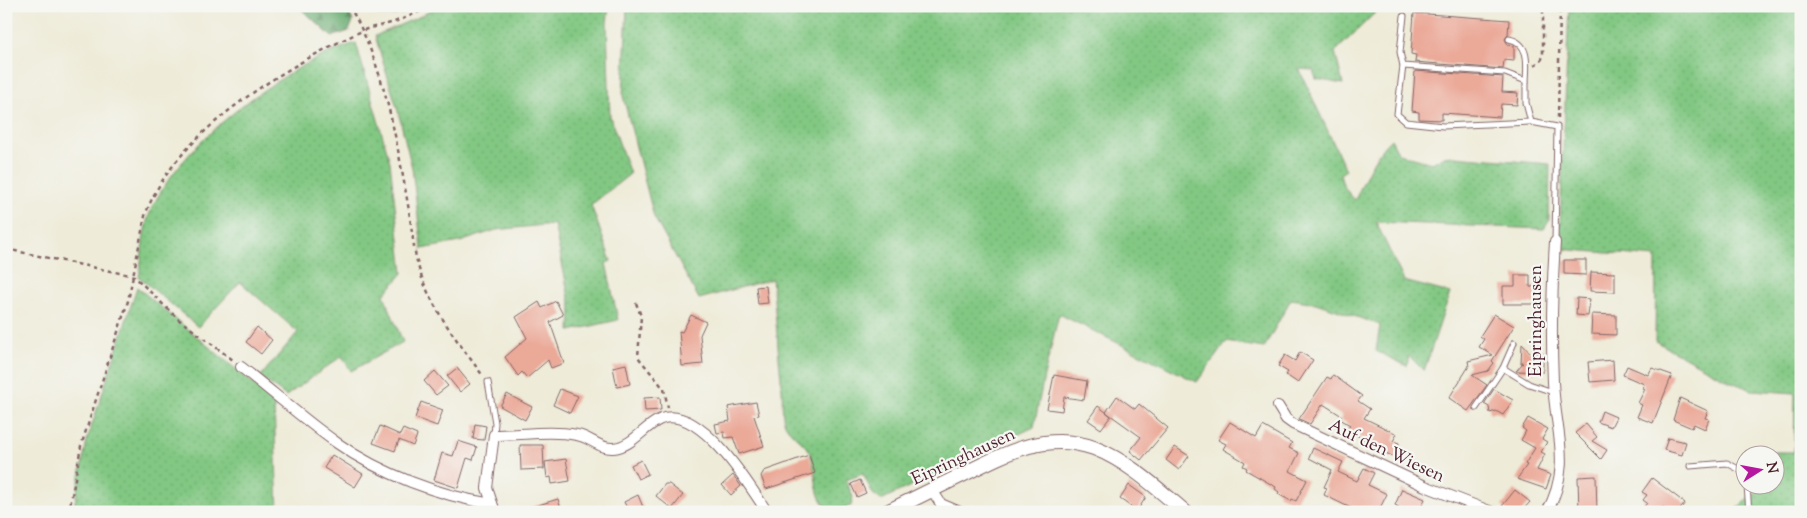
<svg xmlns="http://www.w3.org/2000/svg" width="1807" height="518" font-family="'Sorts Mill Goudy',serif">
	<defs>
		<pattern id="grass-dots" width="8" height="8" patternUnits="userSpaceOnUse" patternTransform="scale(1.25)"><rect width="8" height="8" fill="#82c883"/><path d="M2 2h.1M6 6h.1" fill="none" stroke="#72ab71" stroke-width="1.8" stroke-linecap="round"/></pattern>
		<pattern id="forest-firs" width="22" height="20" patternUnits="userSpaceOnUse" patternTransform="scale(1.25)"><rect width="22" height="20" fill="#69ac71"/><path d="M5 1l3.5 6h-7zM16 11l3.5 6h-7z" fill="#588b5d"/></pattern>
	</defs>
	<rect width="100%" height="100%" fill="#f6f6f2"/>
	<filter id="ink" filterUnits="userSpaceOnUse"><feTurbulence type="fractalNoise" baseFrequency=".02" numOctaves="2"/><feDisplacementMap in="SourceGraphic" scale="10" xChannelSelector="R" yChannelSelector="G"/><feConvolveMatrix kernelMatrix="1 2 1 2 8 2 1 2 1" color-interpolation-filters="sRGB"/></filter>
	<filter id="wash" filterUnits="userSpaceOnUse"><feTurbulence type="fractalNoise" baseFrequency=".0096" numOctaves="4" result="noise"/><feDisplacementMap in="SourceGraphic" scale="20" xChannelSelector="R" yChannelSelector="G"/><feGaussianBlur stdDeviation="1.12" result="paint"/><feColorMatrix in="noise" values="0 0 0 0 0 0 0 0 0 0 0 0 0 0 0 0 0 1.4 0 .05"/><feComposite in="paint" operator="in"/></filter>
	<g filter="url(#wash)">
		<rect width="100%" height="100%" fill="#eeebd8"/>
		<g fill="url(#grass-dots)" stroke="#667457">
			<path d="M370,6H420C407,14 392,17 377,15Z"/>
			<polygon points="437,6 609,6 607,23 610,117 630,174 591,205 611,261 606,263 618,320 570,331 571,307 554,224 496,230 460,242 422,249 412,168 398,111 375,36 423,15"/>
			<path d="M627,6H1382L1335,52L1343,84L1316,79L1313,70L1299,69L1346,170L1340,174C1342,185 1347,192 1355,200C1365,179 1374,154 1391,139L1399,154L1432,163L1443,157L1454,156L1550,164L1549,221L1544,229L1376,222L1404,281L1450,293L1424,371L1409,356L1407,366L1376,351L1380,325L1316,303L1291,299L1264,348L1226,342L1197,382L1059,314L1044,376L1034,427L881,500L873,494L863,474L846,480L853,497L851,506C809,518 820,480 811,456C807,443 791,436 785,424C781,415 783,399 782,390C778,353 776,316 772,279L699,299L654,217L623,96Z"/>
			<polygon points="1569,6 1801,6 1801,512 1737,512 1737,508 1762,488 1762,486 1774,486 1774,456 1759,455 1759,452 1794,452 1795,393 1752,390 1729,381 1655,341 1656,257 1559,249"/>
			<path d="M356,43L390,162L403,273L384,295L403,342L351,371L342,356L286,396L260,377L298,332L240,282L198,327L139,277C142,259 142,238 147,221C170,149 286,63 356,43Z"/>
			<polygon points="137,287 261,390 274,405 278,512 73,512 87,440"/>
		</g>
		<polygon fill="url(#forest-firs)" stroke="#5a664e" points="298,6 346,6 353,21 349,31 332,37"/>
		<g id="blocks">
			<g fill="#eba998">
				<polygon points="1414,13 1509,20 1508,35 1505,39 1508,45 1514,46 1514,61 1504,60 1503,69 1415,62 1416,55 1411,54"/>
				<polygon points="1415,71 1503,77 1502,92 1518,93 1517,105 1501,104 1500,117 1442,113 1442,120 1419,119 1419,112 1412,111"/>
				<polygon points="1564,260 1586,260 1586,275 1564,274"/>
				<polygon points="1591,272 1615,273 1615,292 1590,291"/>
				<polygon points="1515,275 1530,275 1530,287 1537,287 1536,304 1503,304 1503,286 1515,286"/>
				<polygon points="766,286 768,303 758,304 756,287"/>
				<polygon points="1577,298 1590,299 1588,316 1576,315"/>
				<polygon points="556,301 563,315 550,322 564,363 551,368 548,360 527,378 522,372 518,376 505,357 527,338 516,317 539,302 542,308"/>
				<polygon points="1494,314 1514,326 1492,361 1494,363 1488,371 1472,375 1487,385 1468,411 1449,398 1469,366 1468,361 1493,355 1479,347 1484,339 1480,336"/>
				<polygon points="1592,314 1616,315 1616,335 1591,334"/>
				<polygon points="691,315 706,322 700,335 703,364 682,366 679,331 682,332"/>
				<polygon points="257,327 272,340 261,354 246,342"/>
				<polygon points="1522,344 1531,354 1543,353 1543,372 1516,371 1523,363 1521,363"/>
				<polygon points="1300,352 1313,360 1298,383 1286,375 1288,372 1278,366 1285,355 1295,361"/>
				<polygon points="1613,360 1614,380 1590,382 1588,362"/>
				<polygon points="626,364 630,384 617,387 613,367"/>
				<polygon points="1627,366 1648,375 1652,368 1672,375 1653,423 1637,417 1642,405 1638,403 1645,389 1643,388 1644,384 1623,375"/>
				<polygon points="457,368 470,384 460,392 447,376"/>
				<polygon points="435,371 448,386 436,395 424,381"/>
				<polygon points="1054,375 1087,381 1084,400 1064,397 1062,411 1047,409"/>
				<polygon points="1333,375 1362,396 1358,401 1370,409 1364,418 1397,434 1393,441 1399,443 1397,458 1365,444 1366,441 1347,429 1350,425 1340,419 1342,416 1323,404 1310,424 1299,419 1327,377 1331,379"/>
				<polygon points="560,389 578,396 570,413 553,405"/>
				<polygon points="1494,389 1513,400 1503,415 1496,411 1490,413 1489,407 1484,404"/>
				<polygon points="507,394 532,407 525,420 500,406"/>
				<polygon points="1117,396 1135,409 1139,404 1168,428 1141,460 1130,451 1141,437 1106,412"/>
				<polygon points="660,397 661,410 645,411 644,398"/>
				<polygon points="1680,398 1708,411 1705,418 1709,419 1705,429 1694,424 1692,428 1673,420"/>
				<polygon points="421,402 443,410 437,426 415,418"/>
				<polygon points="756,402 759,415 754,416 764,446 739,454 733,437 725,438 724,432 717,433 715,424 730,421 728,407"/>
				<polygon points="1098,406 1111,416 1101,429 1088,420"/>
				<polygon points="1602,411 1616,417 1611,427 1598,422"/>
				<polygon points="1528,418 1548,429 1542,439 1547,442 1541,452 1545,454 1537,470 1551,475 1546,489 1517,479 1527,465 1525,464 1535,448 1521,440 1526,431 1522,428"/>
				<polygon points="1230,422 1256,438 1263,426 1292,443 1289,448 1299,453 1290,471 1307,480 1296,501 1292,499 1291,501 1278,494 1279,492 1275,489 1276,487 1246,470 1247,468 1243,466 1245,462 1223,449 1226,444 1218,440"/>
				<polygon points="475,424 486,426 484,440 473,439"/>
				<polygon points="1586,424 1597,437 1592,441 1607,450 1601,459 1575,433"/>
				<polygon points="380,426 400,435 403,429 417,435 413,446 399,440 395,451 373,443"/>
				<polygon points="1668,438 1686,442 1682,455 1664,450"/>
				<polygon points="458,441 477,447 473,460 467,458 458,488 434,480 442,453 453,456"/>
				<polygon points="520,445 543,445 544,469 521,470"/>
				<polygon points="1175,447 1189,456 1179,470 1166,460"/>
				<polygon points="1313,448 1343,462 1338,472 1357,481 1364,468 1374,473 1368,485 1387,494 1378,512 1359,512 1324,495 1327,488 1324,487 1332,470 1309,458"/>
				<polygon points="332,455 363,474 355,487 324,468"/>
				<polygon points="809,455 815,473 766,489 761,476 764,471"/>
				<polygon points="566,459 570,481 552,484 551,477 547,478 545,462"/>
				<polygon points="641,460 648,474 638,479 631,465"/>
				<polygon points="733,475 741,486 731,495 722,485"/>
				<polygon points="1596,476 1597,512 1579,512 1578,477"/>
				<polygon points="1652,478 1685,503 1678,512 1669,512 1663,507 1659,512 1640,512 1647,503 1643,500 1647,495 1642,492"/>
				<polygon points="860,480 866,493 857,497 851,484"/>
				<polygon points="665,484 669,484 683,495 672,509 656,496"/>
				<polygon points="1129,485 1146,497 1137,511 1120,499"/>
				<polygon points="1402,489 1425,499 1419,512 1408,512 1395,505"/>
				<polygon points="1515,490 1530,502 1521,512 1509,512 1502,506"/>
				<polygon points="638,495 645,512 629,512 624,502"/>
				<polygon points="558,499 562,512 526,512 525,509"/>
			</g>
		</g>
	</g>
	<g filter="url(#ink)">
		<use href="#blocks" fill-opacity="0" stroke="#836668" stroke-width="1"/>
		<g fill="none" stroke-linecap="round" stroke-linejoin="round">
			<g stroke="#836668" stroke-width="7">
				<g id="service">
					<polyline points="1404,16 1400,52 1403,66 1505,73 1526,81 1526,103 1531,122 1557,127 1555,242"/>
					<path d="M1509,39C1530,43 1527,64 1526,81"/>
					<polyline points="1403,66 1397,114 1406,122 1443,126 1531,122"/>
					<polyline points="1503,368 1514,343"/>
					<polyline points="488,382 495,423 494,435"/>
					<polyline points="1476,408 1503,368 1529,384 1553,392"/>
					<polyline points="1690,466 1727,463 1744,472"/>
					<polyline points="1747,486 1749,512"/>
				</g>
			</g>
			<g stroke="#836668" stroke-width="12">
				<g id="minor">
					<path d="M241,367C273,392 304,420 337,443C381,474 440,496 492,504"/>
					<polyline points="1278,406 1286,419 1293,424 1425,486 1492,512"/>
					<polyline points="932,490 941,504 960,512"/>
					<path d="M495,512L487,488L494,435C520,435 551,430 577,435C590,437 600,449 613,448C632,447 644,426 661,419C700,404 750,486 767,512"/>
					<path d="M1547,512C1573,464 1555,432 1553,382C1551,336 1552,288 1555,242"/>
				</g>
			</g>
			<g stroke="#836668" stroke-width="16">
				<path id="secondary" d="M887,512C911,500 936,488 960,476C1002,455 1045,430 1094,448C1128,461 1158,489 1185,512"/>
			</g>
			<g stroke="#836668" stroke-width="2.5" stroke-dasharray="4 4" stroke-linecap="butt">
				<path d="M349,6C383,61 397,141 408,205C412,227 413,251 420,272C432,310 460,344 483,376"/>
				<polyline points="1534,65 1540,62 1543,57 1543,6"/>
				<polyline points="1558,118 1560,6"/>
				<polyline points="6,249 134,276 178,319 233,360"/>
				<polyline points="636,303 641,316 638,357 664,389 668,408"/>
				<path d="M69,512L81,446L128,301L145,216C173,133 286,66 362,31C370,27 381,26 391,23C404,19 417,13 429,6"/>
				<polyline points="858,512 860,511"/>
			</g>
			<use href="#service" stroke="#fff" stroke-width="5"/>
			<use href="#minor" stroke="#fff" stroke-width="10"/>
			<use href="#secondary" stroke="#fff" stroke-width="14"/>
		</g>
	</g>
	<g text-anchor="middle" stroke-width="4.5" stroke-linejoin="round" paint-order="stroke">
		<g font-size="18" fill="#4a1f2b" stroke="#f6f6f2">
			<text transform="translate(1535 321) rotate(-90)" y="6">Eipringhausen</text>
			<text transform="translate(1387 450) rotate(25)" y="6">Auf den Wiesen</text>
			<text transform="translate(963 456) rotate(-25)" y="6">Eipringhausen</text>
		</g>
	</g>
	<rect width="1807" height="518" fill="none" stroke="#f6f6f2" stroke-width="25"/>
	<g transform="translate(1760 470) rotate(79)"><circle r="24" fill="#f6f6f2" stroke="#b1a0a2"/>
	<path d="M0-4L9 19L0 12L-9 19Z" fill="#b5179e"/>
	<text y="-8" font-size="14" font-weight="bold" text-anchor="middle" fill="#4a1f2b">N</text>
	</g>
</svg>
